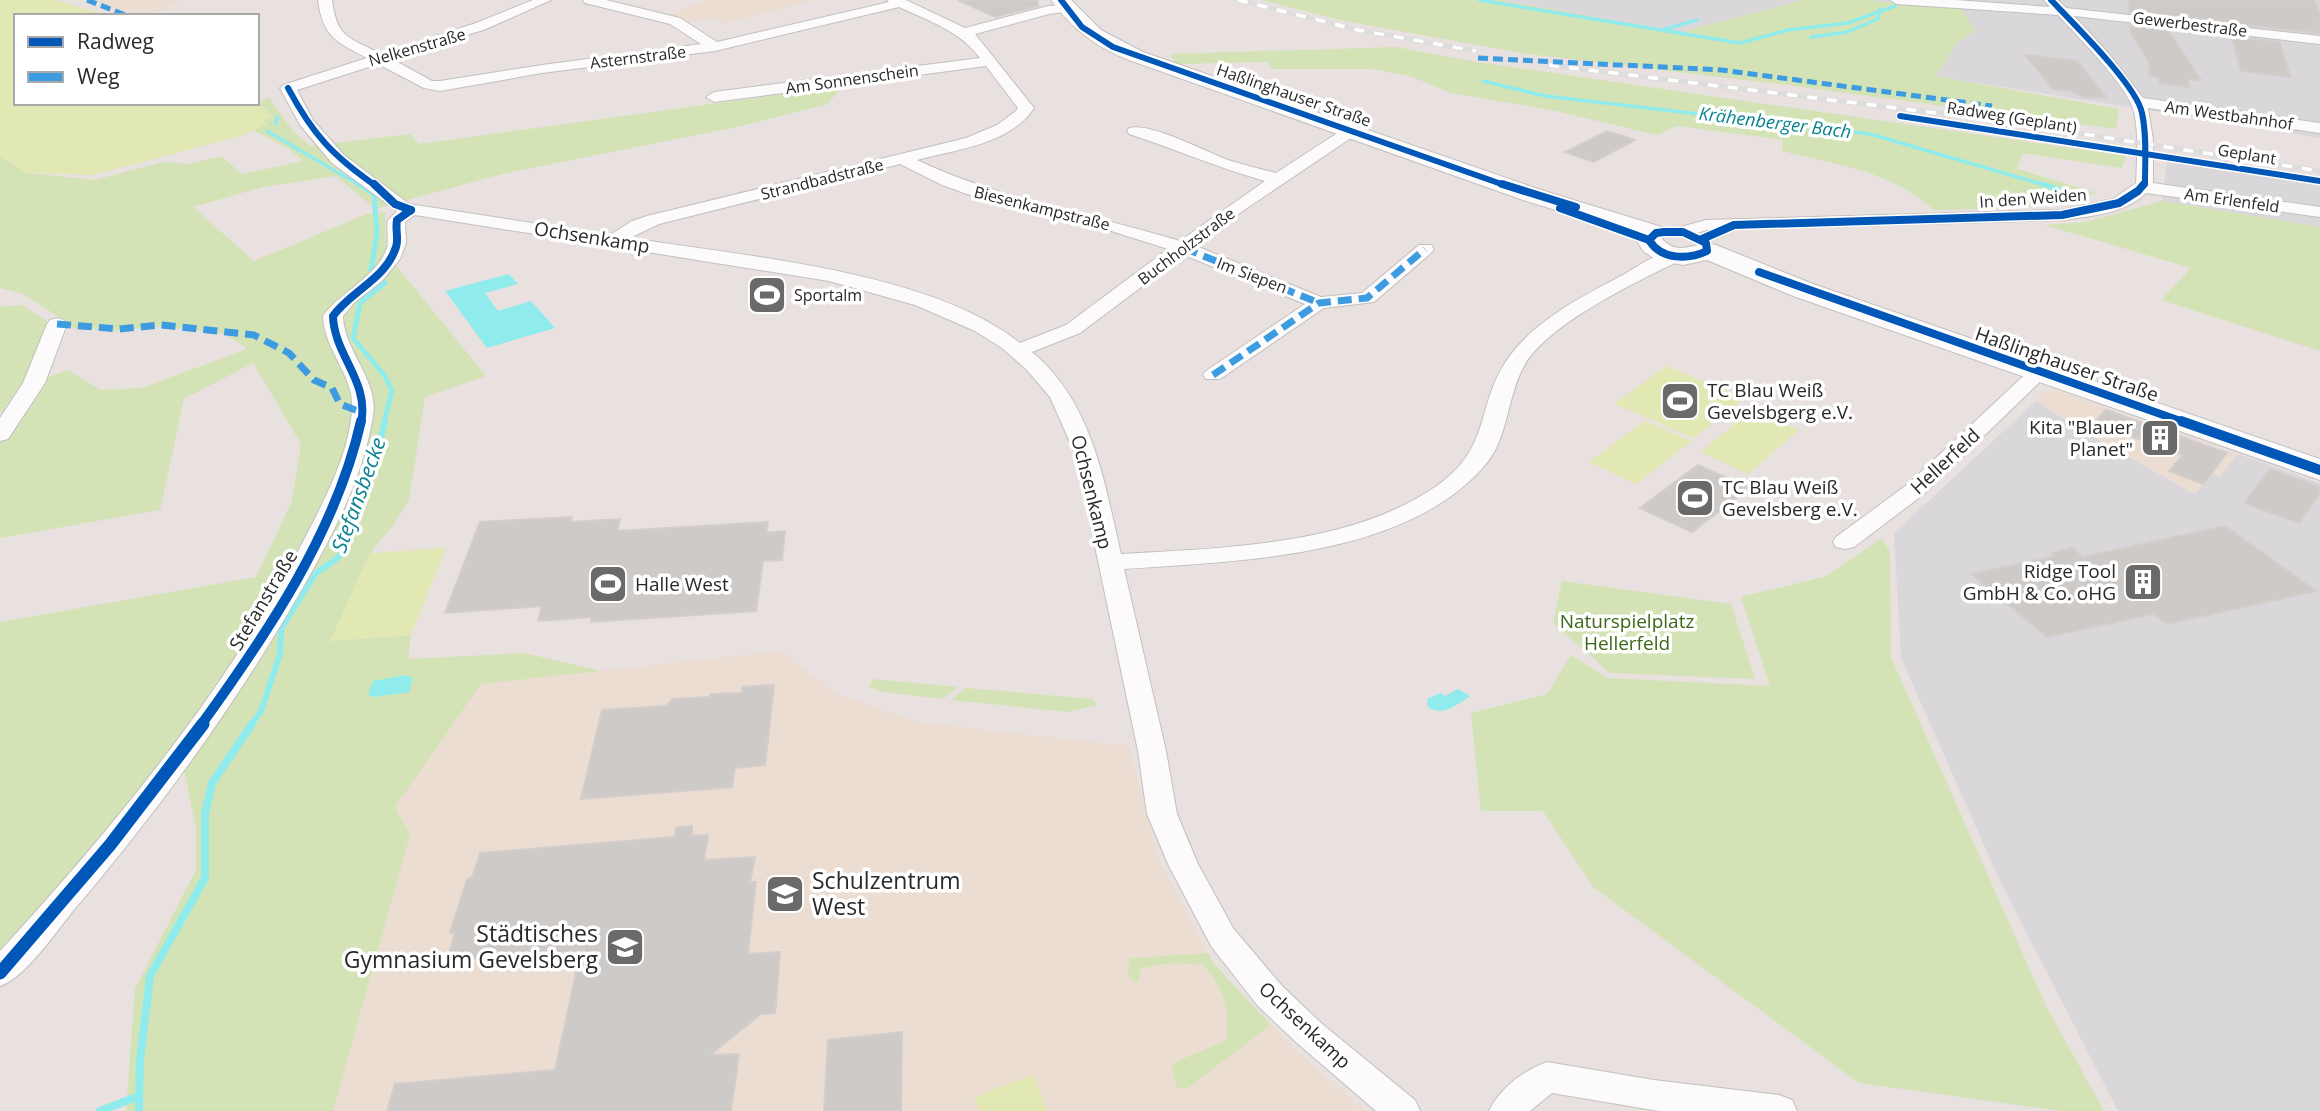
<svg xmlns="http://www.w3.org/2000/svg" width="2320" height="1111" font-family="'Open Sans',sans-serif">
	<rect width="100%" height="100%" fill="#e8e1df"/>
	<g fill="#dad7db">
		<polygon points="1498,0 1803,0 1681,32"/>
		<polygon points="1861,0 2320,0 2320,138 1935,76 1958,42 1975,31 1907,5"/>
		<polygon points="2167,161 2320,184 2320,227 2162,201"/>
		<polygon points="2036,401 2081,430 2195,494 2212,473 2220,476 2238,454 2320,483 2320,1111 2118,1111 1999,879 1901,658 1894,533"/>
	</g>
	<g fill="#ecddd3">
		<polygon points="95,0 178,0 179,3 147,16 136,16"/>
		<polygon points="705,0 813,0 728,23 722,23 712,17 685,23 666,17"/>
		<polygon points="2056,390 2238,454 2220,476 2211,473 2195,494 2081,430 2036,401 2044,392"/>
		<polygon points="781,651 837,694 917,722 1129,746 1158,858 1214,964 1292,1047 1365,1111 333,1111 410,835 395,807 481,684"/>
	</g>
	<g fill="#d4e3b6">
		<polygon points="1261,0 1498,0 1681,32 1803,0 1861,0 1961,8 1975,31 1958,42 1936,76 2119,109 2116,129 1786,85 1528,54 1344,21"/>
		<path d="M1396,47L1477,62L2126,156L2122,168L2022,153L2017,169L2097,193C2043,209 1990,209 1934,210C1886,169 1841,166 1782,151L1783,140L1677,126L1656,135L1556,111L1451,93L1412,77L1373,69H1272L1268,62L1176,64L1170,54Z"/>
		<polygon points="842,86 828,104 737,127 502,174 375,209 336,176 263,187 193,207 254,261 367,214 385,212 386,253 486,376 425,397 409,500 394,524 370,553 331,641 411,635 408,659 524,653 601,671 481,684 395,807 410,835 333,1111 126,1111 135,989 196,870 196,829 182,761 0,981 0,622 256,577 292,501 301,444 253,363 184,399 160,510 0,538 0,443 42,379 68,370 101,390 142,388 247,349 225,334 161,326 115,331 63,327 64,320 23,294 0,288 0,156 27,173 95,180 163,162 189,164 221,156 242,174 303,161 288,148 253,130 261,126 262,120 272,116 257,103 269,97 292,130 310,146 410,134 419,144"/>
		<polygon points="2162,201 2320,227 2320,351 2161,300 2191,268 2045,225 2086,222"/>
		<polygon points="22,305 53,325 13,411 0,412 0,307"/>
		<polygon points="1881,538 1890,551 1891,657 2046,1006 2104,1111 2061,1111 1859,1083 1593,887 1543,811 1481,811 1471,713 1547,694 1571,655 1607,678 1770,686 1741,597 1827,576"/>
		<polygon points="1562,581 1731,604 1755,679 1610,673 1553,623"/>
		<polygon points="873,679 958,687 943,699 883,692 869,687"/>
		<polygon points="966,688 1093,699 1097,705 1068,712 951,700"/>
		<path d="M1208,953L1214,964L1271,1025L1188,1088H1177L1171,1064L1227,1040C1228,1005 1226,992 1203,965C1181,963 1161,962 1140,969L1139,981L1135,983L1128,974L1130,958Z"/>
	</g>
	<g fill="#e2e8b4">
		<polygon points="0,0 54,0 111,16 16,16 16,103 257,103 273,117 263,120 267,124 241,136 93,175 27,173 0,156"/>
		<polygon points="1666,366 1745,398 1694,438 1614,404"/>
		<polygon points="1751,411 1799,430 1748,474 1700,452"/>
		<polygon points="1645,421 1692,441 1636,484 1589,462"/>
		<polygon points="446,548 411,635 330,641 370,553"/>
		<polygon points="1033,1075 1048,1111 980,1111 974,1097"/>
	</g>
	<g fill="#90ecec">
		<polygon points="509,274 518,284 485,293 498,311 531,301 555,328 487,348 445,291"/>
		<polygon points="406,675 413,678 409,692 375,697 368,695 373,681"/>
		<path d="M1458,689L1470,696C1457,705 1443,717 1428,707L1427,699L1441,693L1445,696Z"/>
	</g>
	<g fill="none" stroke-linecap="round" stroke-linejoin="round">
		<g stroke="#90ecec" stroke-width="3.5">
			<polyline points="1479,0 1740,43 1788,30 1848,23 1895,6"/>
			<polyline points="1665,29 1697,20"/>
			<polyline points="1811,37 1847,32 1878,19 1880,9"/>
			<polyline points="1483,81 1545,96 1870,134 2048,186"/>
			<polyline points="276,124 277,117"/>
			<polyline points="267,131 361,186"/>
		</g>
		<g stroke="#90ecec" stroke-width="5">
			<polyline points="358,184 374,194 377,233 371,271 385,283 360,303 353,338 385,376 392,391 384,423"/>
			<polyline points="2042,184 2061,190"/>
		</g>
		<polyline stroke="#90ecec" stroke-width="6" points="251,725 261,711 280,654 281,629 315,574 340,556 377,454 385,421"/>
		<g stroke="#90ecec" stroke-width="8">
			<polyline points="100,1111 139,1096"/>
			<polyline points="139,1111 140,1060 150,976 205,878 205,814 212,783 252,724"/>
		</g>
	</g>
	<g fill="#cecac8" stroke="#d3cdcb" stroke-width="2">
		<polygon points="958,0 1037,0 1038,6 995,17"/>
		<polygon points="2129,0 2314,0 2320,15 2320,33 2129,12"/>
		<polygon points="2130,25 2167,29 2201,80 2188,79 2189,87 2160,83 2159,77 2149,76 2150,64 2130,31"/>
		<polygon points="2232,37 2280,42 2290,77 2241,71"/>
		<polygon points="2025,55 2077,61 2107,98 2083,97 2072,91 2053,89"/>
		<polygon points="1607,131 1635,140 1594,162 1565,152"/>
		<polygon points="2106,410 2227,453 2203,484 2169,471 2183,455 2094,423"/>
		<polygon points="1698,465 1749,488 1692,532 1640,508"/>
		<polygon points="2270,469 2320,487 2320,493 2299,523 2244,503"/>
		<polygon points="572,517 570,522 620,519 617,531 768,522 766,533 785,531 782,560 763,561 756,611 591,622 592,617 538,621 542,606 445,613 480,522"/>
		<polygon points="2225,526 2316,591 2167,624 2153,614 2047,637 1972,574 2055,556 2052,553 2072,548 2083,557"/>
		<polygon points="774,685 765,765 735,768 732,787 581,799 602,710 666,706 673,699 710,697 711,694 742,693 742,687"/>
		<polygon points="692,826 692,836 708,835 704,860 755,857 750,882 756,882 748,954 780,952 775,1013 761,1014 710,1055 739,1054 731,1111 387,1111 395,1084 555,1070 581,950 447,961 455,933 450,933 467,879 472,878 480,853 675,837 676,828"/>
		<polygon points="902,1032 901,1111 824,1111 828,1040"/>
	</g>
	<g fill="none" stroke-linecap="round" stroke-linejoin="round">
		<g stroke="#c1c0c1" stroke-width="2">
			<g id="minor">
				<path d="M318,0H332C337,39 349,37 381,54L476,23L533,0H551L486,29L392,59L432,81H440L542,65L701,44L670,24L585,3L583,0H606L680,18L717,42L889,2L887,0H906L965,28L1048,6L1072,5V11L1049,14L975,34L1034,108C1011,144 955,150 917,160C1001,200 1091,214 1180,241L1265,181C1218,168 1175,149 1129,134L1127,131L1129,128C1151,122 1206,152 1228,160C1244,165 1260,169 1276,173L1345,128H1357L1359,131L1357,134L1244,210L1196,246L1321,297L1362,293L1419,245H1431L1434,249L1431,253L1374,302L1324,308L1220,379H1206L1203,375L1206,371L1305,304L1184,255L1080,333L1032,352C1093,403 1104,481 1121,554C1222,548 1352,546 1438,485C1491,447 1476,408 1505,363C1531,322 1581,297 1623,275C1638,266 1663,248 1681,252L1683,256L1681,260C1638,281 1547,324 1524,366C1507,396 1509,436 1486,464C1407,558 1238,561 1124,569L1166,751L1177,814L1198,864L1233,928L1282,986L1321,1023L1415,1100L1420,1111H1376L1297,1043L1258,1006L1211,946L1168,864L1147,814L1138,751L1076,456L1050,397L1026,369L1002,348L975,331L915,305L829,281L415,215L405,222L406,243L400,259L382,281L355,302L343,316C344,352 379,379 373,416C364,474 335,531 306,582C240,699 160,809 73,911C55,933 25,978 0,986V951C116,824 229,688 307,534C326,497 349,453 352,410C355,376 324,351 323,316C341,291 377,277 387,248C389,239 386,229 388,220L397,211L332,163L300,125L280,88L283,85L367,58C335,41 323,37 318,0ZM899,7C929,21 960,31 980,58L714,92L706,97L714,102L986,66L1018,108L1016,111L997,125L966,138L647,216L632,221L610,235L409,204L344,155L313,120L297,90L378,64L424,88L440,91L542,73L715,51ZM900,164L942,185L992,203L1108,230L1168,249L1066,325L1020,343C930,271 743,256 630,238L659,224Z"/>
				<path d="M1890,0H1955L2050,7L2044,0H2058L2066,8L2320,36V44L2074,16L2109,54L2143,98L2320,123V133L2148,108L2153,140V183L2320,207V217L2146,193C2125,214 2090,216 2062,220L1707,230L1683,237L1677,236L1674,232L1677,228L1706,220L2062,210L2113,199L2136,183C2137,160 2139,135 2134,112C2129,87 2077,36 2058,15L1897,4Z"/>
				<polygon points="57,318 64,320 67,324 45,383 8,439 0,441 0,418 23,383 47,324 50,320"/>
				<polygon points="2039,366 2046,368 2049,372 2046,376 1924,494 1854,547 1845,549 1836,547 1833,542 1836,537 1908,484 2032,368"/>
				<path d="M1547,1062L1654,1080L1779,1095L1792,1100L1797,1111H1659L1552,1093L1530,1111H1489C1500,1088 1524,1070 1547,1062Z"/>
			</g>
		</g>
		<g stroke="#c1c0c1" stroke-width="2">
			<path id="secondary" d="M1051,0H1071L1101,30L1143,52L1541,190L1665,228L1669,233L1662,239C1679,258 1696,240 1716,245L1813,284L2320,459V480L1793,296L1707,260L1683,265L1657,260L1644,252L1636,240L1639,236L1523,200L1129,60C1096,47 1072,29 1051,0Z"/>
		</g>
		<use href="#minor" fill="#fcfafa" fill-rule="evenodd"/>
		<use href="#secondary" fill="#fcfafa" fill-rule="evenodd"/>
		<g stroke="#ddddde" stroke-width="5">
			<g id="rail">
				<polyline points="1238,0 1358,30 1476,51"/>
				<polyline points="1549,65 1993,120 2320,171"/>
			</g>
		</g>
		<use href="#rail" stroke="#fff" stroke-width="3.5" stroke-dasharray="10" stroke-linecap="butt"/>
		<g stroke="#3d9ce1" stroke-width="5" stroke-dasharray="10 5" stroke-linecap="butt">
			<polyline points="87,0 128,16"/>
			<polyline points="1478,58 1722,70 1992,106"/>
		</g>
		<g stroke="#3d9ce1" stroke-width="7" stroke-dasharray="14 7" stroke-linecap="butt">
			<polyline points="1184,248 1319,303"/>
			<polyline points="57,324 119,329 161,325 254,335 289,353 314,380 332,388 340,404 363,413"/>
			<polyline points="1213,375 1319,303 1367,298 1425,249"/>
		</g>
		<g stroke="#fff" stroke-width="9">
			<g id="cycleway-far3">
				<polyline points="1061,0 1082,27 1113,47 1507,186"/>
				<path d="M2051,0C2072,22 2137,86 2142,113C2147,136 2145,160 2145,183L2143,186"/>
				<path d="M288,88C313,135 333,156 376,186"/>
				<polyline points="1900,116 2320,181"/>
			</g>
		</g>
		<g stroke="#fff" stroke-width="11">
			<g id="cycleway-far2">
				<polyline points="374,184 395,204 411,210"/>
				<polyline points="1502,184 1576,207"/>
				<polyline points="1560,208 1649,240"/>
				<path d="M1664,232H1683L1706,243L1707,251C1688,260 1661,260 1649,240L1656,233Z"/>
				<polyline points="1702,239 1734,225 2062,215 2119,203 2138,191 2144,184"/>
				<polyline points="1759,272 2186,423"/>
				<path d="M361,423C370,382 334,355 333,316C351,291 386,279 396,247C399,239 395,229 397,220L411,210"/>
			</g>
		</g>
		<g stroke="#fff" stroke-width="15">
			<g id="cycleway-far1">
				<polyline points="2181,421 2320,470"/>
				<path d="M201,725C267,634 336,532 361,421"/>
			</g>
		</g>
		<g stroke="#fff" stroke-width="18">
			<polyline id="cycleway" points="0,973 110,845 203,724"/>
		</g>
		<use href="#cycleway-far3" stroke="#0057b8" stroke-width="6"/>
		<use href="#cycleway-far2" stroke="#0057b8" stroke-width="8"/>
		<use href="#cycleway-far1" stroke="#0057b8" stroke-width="10"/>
		<use href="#cycleway" stroke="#0057b8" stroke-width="13"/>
	</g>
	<defs>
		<g id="stadium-square" transform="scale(2.0125)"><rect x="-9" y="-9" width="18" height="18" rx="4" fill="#6c6969" stroke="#fff"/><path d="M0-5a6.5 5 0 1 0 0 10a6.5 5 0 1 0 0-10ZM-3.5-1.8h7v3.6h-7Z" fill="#fff"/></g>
		<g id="building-square" transform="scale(2.0125)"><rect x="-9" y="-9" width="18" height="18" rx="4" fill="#6c6969" stroke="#fff"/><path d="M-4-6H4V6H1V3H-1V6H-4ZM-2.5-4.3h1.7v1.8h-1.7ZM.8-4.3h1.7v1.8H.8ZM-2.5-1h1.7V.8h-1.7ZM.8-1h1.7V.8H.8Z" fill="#fff"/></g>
		<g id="school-square" transform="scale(2.0125)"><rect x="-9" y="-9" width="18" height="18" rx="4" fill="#6c6969" stroke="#fff"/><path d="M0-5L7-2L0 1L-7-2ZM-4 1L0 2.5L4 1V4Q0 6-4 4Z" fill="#fff"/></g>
	</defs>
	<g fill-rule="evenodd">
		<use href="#stadium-square" x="767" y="295"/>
		<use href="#stadium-square" x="1680" y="401"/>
		<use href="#building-square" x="2160" y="438"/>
		<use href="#stadium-square" x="1695" y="498"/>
		<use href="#building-square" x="2143" y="582"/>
		<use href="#stadium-square" x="608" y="584"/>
		<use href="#school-square" x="785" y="894"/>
		<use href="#school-square" x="625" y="947"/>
	</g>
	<g text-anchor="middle" stroke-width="7" stroke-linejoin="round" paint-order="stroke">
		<g font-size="16" fill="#292929" stroke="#fff">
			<text transform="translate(2190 24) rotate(7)" y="6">Gewerbestraße</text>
			<text transform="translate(417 47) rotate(-16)" y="6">Nelkenstraße</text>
			<text transform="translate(638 57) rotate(-7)" y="6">Asternstraße</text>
			<text transform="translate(852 79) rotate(-8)" y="6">Am Sonnenschein</text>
			<text transform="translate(1294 95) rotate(19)" y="6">Haßlinghauser Straße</text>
			<text transform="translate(2229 115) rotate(8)" y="6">Am Westbahnhof</text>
			<text transform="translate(2012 117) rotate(9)" y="6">Radweg (Geplant)</text>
			<text transform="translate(2247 154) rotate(9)" y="6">Geplant</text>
			<text transform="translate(822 179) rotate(-14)" y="6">Strandbadstraße</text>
			<text transform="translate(2033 198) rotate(-4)" y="6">In den Weiden</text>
			<text transform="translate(2232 200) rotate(8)" y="6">Am Erlenfeld</text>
			<text transform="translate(1042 208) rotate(14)" y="6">Biesenkampstraße</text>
			<text transform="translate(1186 246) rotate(-37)" y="6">Buchholzstraße</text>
			<text transform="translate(1252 275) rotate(21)" y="6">Im Siepen</text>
		</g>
		<g font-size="16" fill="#292929" stroke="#fff" text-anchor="start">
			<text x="794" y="301">Sportalm</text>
		</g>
		<g font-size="18" font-style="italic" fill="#0a8390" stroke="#fff">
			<text transform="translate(1775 123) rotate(7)" y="6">Krähenberger Bach</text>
		</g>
		<g font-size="19" fill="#292929" stroke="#fff">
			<text transform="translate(592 237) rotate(9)" y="7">Ochsenkamp</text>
			<text transform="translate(2067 364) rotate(19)" y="7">Haßlinghauser Straße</text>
			<text transform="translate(1945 461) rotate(-43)" y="7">Hellerfeld</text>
			<text transform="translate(1092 492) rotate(76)" y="7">Ochsenkamp</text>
			<text transform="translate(263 600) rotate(-59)" y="7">Stefanstraße</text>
			<text transform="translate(1305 1025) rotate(43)" y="7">Ochsenkamp</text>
		</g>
		<g font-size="19" fill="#292929" stroke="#fff" text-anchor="start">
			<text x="1707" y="397">TC Blau Weiß<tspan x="1707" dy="22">Gevelsbgerg e.V.</tspan></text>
			<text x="2133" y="434" text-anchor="end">Kita "Blauer<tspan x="2133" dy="22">Planet"</tspan></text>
			<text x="1722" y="494">TC Blau Weiß<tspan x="1722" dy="22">Gevelsberg e.V.</tspan></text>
			<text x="2116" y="578" text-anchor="end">Ridge Tool<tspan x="2116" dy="22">GmbH &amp; Co. oHG</tspan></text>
			<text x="635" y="591">Halle West</text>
		</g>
		<g font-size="19" fill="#3d6818" stroke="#fff">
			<text x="1627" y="628">Naturspielplatz<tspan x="1627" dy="22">Hellerfeld</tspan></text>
		</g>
		<g font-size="21" font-style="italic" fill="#0a8390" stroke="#fff">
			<text transform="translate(359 495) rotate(-70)" y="7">Stefansbecke</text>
		</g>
		<g font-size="23" fill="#292929" stroke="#fff" text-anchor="start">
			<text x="812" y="889">Schulzentrum<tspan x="812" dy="26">West</tspan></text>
			<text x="598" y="942" text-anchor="end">Städtisches<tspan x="598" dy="26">Gymnasium Gevelsberg</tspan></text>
		</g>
	</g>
	<rect x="14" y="14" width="245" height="91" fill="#ffffff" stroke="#a9a9a9" stroke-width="2"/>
	<rect x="28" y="37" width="35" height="10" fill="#0057b8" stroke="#a9a9a9" stroke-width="2"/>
	<text x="77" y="49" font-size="21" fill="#292929">Radweg</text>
	<rect x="28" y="72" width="35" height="10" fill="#3d9ce1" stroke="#a9a9a9" stroke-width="2"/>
	<text x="77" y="84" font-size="21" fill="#292929">Weg</text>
</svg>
